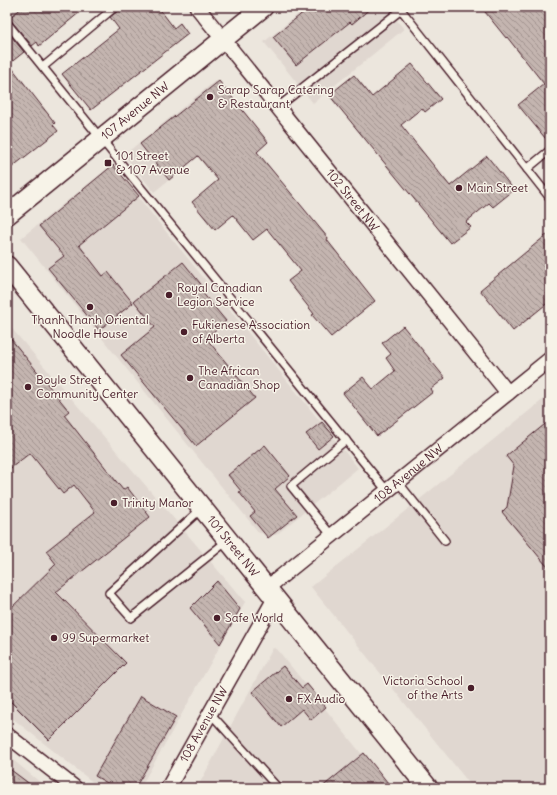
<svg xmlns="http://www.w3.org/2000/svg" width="557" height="795" font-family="Delius,sans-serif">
	<defs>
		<pattern id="building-back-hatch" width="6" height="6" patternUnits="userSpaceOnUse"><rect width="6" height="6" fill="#c4b5b0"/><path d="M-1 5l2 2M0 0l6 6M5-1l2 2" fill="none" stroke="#a1938f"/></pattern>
	</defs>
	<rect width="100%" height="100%" fill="#ece6dd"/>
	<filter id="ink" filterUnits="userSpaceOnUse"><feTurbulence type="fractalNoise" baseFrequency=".025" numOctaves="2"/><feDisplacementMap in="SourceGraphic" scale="8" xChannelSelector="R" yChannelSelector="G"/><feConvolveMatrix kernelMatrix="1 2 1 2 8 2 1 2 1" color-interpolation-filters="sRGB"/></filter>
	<g filter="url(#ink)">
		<g fill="#e0d7d0">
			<polygon points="307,7 386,7 404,29 313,103 264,42"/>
			<polygon points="215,81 245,118 154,192 124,155"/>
			<polygon points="112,165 358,468 276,535 259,533 21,238"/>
			<polygon points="7,323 245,602 140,788 100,788 7,714"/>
			<polygon points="550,394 550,788 473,788 311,587"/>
			<polygon points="273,648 277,649 389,788 197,788"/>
			<polygon points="7,755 47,788 7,788"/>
		</g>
		<g fill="url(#building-back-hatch)" stroke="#4a1f2b">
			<polygon points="23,7 86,7 39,46 37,42 32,46 9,18"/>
			<polygon points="120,7 158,7 174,28 180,23 188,34 91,110 62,74 119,29 110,17 118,11"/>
			<polygon points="310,7 372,7 352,24 350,22 296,65 273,37"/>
			<polygon points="481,7 550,7 550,144 518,105 544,84 507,37 506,38"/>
			<polygon points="7,31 24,52 9,64 55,123 53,125 58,131 7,171"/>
			<polygon points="412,64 441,99 425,112 422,108 401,125 450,186 487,156 514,190 493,207 489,203 466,222 471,227 450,243 329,95 354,75 372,97"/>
			<polygon points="219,81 268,142 257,152 328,238 327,240 375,301 331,337 312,315 314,314 288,281 301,271 267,229 253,240 233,215 215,230 192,202 218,180 198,156 169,180 140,144"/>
			<polygon points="113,165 139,196 79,245 103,276 108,272 133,303 99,330 48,268 64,256 39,226"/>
			<polygon points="550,232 550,301 513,331 480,290"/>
			<polygon points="183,262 204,288 201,291 226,321 206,338 255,398 196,446 121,355 155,327 134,301"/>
			<polygon points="403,326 445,378 431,389 433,392 377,436 343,393 363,377 373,389 395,371 386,358 391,354 382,343"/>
			<polygon points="7,334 69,411 64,415 123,490 127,487 150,517 56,592 126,663 49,740 7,698 7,612 56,564 46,551 95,512 74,485 63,494 30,453 7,471"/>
			<polygon points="550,420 550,570 502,512 507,507 514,466 506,456"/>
			<polygon points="322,422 334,436 318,449 306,434"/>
			<polygon points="265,445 290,476 275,489 297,515 268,538 250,516 255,512 239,492 241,491 228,475"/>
			<polygon points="217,581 240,609 220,644 190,608"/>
			<polygon points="283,666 302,688 307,684 326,707 311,720 302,709 281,727 252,692"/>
			<polygon points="141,696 176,717 135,788 107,788 109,784 95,776"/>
			<polygon points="364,753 392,788 321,788"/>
			<polygon points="7,767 35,788 7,788"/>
		</g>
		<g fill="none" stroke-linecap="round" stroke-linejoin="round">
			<g stroke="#4a1f2b" stroke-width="10">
				<g id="service">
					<polyline points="399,7 550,198"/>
					<polyline points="7,23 387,491"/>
					<polyline points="43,67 115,7"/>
					<polyline points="278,107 401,10"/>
					<polyline points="527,169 550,150"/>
					<polyline points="398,482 445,541"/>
					<polyline points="201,509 109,593 131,618 227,541"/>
					<polyline points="332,536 291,486 346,440"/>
					<polyline points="210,713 278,788"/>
				</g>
			</g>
			<g stroke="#4a1f2b" stroke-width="17">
				<g id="minor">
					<path id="s1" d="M197,7L508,393"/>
					<path id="s2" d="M267,588L550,359"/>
					<polyline points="7,735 75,788"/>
					<path id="s3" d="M168,788L275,598"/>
				</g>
			</g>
			<g stroke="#4a1f2b" stroke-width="22">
				<g id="secondary">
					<path id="s4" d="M7,215L263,7"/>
					<path id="s5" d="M7,266L428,788"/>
				</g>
			</g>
			<use href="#service" stroke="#f7f3e8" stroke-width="7"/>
			<use href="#minor" stroke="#f7f3e8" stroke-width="14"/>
			<use href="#secondary" stroke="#f7f3e8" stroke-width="19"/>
		</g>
	</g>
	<g fill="#4a1f2b" stroke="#f7f3e8" stroke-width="1.5">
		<circle cx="210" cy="97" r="4"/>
		<rect x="104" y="159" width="8" height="8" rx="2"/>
		<circle cx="459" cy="188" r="4"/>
		<circle cx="169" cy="295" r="4"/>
		<circle cx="90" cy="307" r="4"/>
		<circle cx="184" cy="332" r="4"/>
		<circle cx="190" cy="378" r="4"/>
		<circle cx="28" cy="387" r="4"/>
		<circle cx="114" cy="503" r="4"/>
		<circle cx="217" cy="618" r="4"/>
		<circle cx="54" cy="638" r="4"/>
		<circle cx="471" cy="688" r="4"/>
		<circle cx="289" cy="699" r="4"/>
	</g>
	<g text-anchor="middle" stroke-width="3" stroke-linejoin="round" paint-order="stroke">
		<g font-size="12" fill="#4a1f2b" stroke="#f7f3e8" text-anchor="start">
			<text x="218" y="94">Sarap Sarap Catering<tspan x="218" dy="14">&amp; Restaurant</tspan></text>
			<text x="116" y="160">101 Street<tspan x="116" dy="14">&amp; 107 Avenue</tspan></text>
			<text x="467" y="192">Main Street</text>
			<text x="177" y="292">Royal Canadian<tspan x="177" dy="14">Legion Service</tspan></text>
			<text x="90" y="324" text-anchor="middle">Thanh Thanh Oriental<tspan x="90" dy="14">Noodle House</tspan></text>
			<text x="192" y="329">Fukienese Association<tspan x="192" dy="14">of Alberta</tspan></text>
			<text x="198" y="375">The African<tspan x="198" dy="14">Canadian Shop</tspan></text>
			<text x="36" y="384">Boyle Street<tspan x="36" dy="14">Community Center</tspan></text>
			<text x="122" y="507">Trinity Manor</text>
			<text x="225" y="622">Safe World</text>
			<text x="62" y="642">99 Supermarket</text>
			<text x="463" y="685" text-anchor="end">Victoria School<tspan x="463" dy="14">of the Arts</tspan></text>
			<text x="297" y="703">FX Audio</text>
		</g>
		<g font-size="12" fill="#4a1f2b" stroke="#f7f3e8">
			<text dy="4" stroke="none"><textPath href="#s4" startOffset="165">107 Avenue NW</textPath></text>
			<text dy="4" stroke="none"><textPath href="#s1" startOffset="248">102 Street NW</textPath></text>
			<text dy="4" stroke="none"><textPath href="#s2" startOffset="182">108 Avenue NW</textPath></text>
			<text dy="4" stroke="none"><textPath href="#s5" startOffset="360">101 Street NW</textPath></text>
			<text dy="4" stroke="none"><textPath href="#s3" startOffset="73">108 Avenue NW</textPath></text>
		</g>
	</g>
	<rect width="557" height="795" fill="none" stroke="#f7f3e8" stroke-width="24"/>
	<rect x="12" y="12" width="533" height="771" fill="none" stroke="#4a1f2b" stroke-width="1.5" filter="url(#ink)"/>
</svg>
